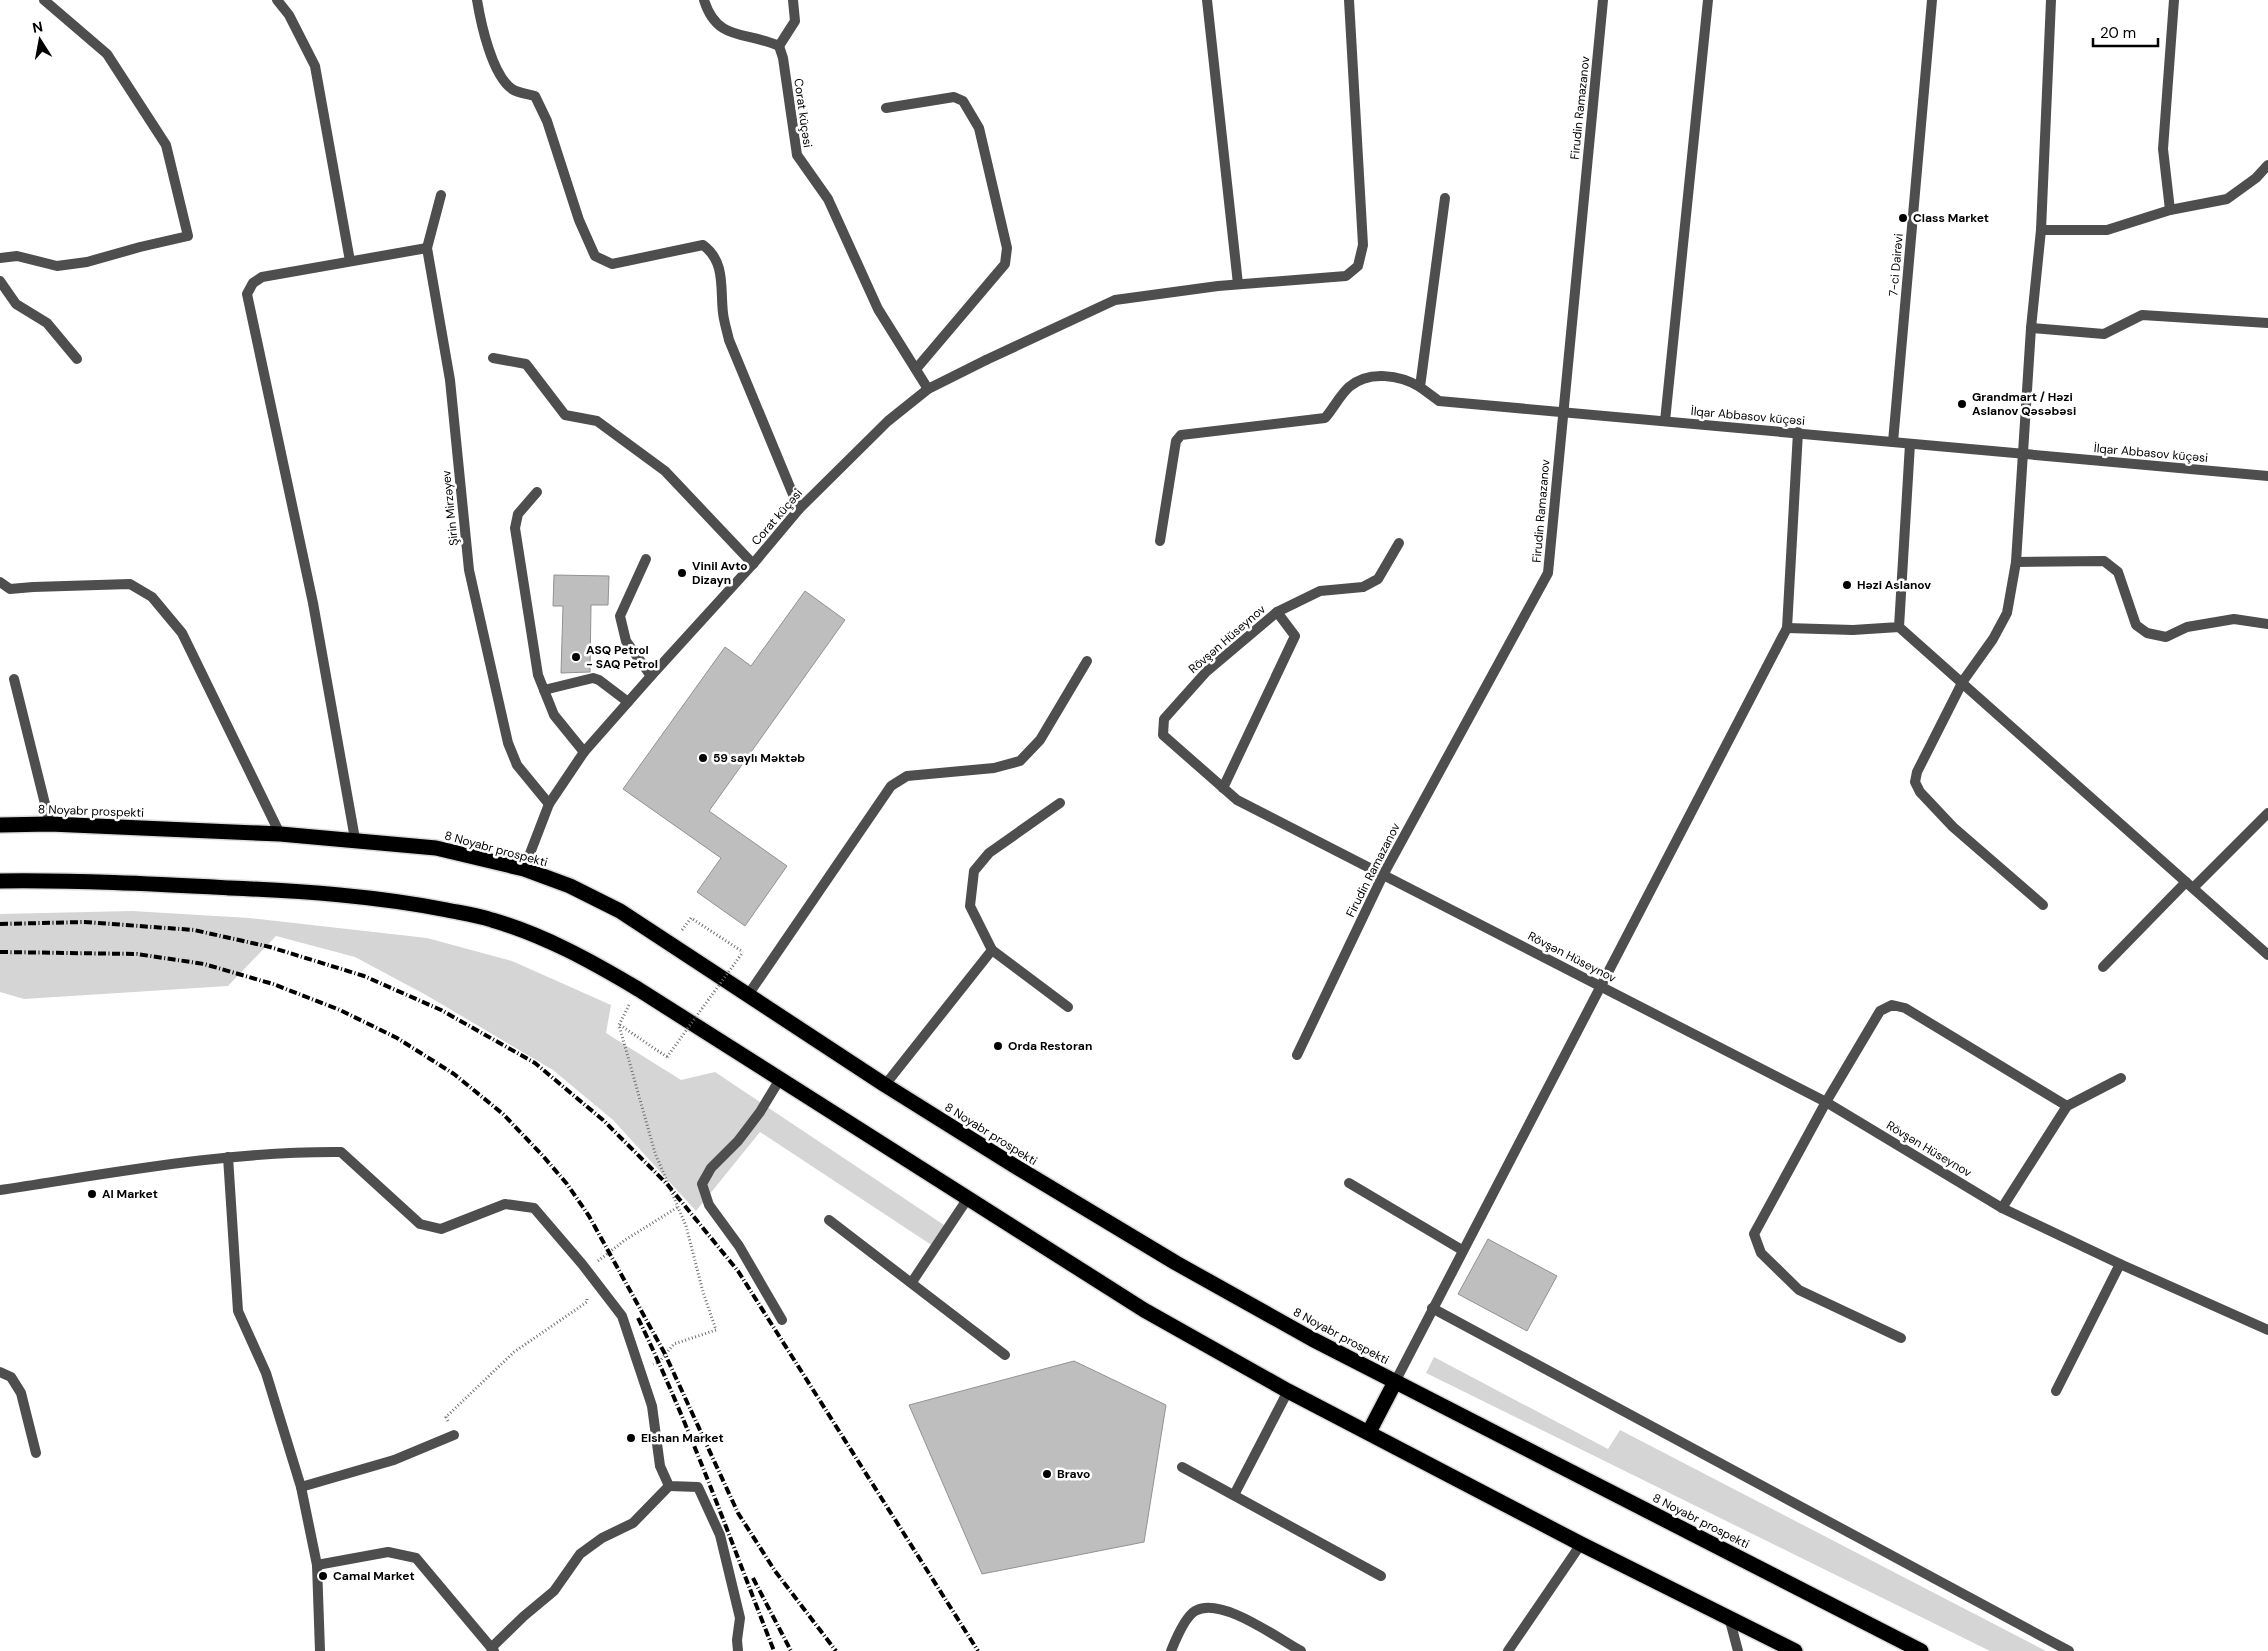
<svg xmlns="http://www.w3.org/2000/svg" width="2268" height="1651" font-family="'DM Sans',sans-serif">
	<rect width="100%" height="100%" fill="#fff"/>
	<g fill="#d5d5d5">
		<polygon points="132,911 249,918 427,938 512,961 611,1005 606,1033 681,1080 715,1072 944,1225 933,1246 760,1132 696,1211 613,1120 553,1070 426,995 355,957 276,936 228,986 24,999 0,992 0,914"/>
		<polygon points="1434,1357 1608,1449 1620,1430 2046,1651 1990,1651 1426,1373"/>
	</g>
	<g fill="#bebebe" stroke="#929292">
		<polygon points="554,575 609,576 608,605 591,605 590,672 561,673 563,606 553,606"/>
		<polygon points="805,591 845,620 709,811 787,866 745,926 697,892 721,858 623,789 725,647 751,666"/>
		<polygon points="1488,1239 1557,1276 1527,1331 1458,1294"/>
		<polygon points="1074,1361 1166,1405 1144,1542 982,1574 909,1405"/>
	</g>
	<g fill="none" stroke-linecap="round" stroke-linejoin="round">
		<g stroke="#dbdbdb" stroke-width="18">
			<g id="highway">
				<polyline points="0,825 50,824 280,834 436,848 524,869 570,886 620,911 885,1085 1013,1165 1176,1263 1312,1339 1921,1651"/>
				<path d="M0,881C77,880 153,884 230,888C303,891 376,896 447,910C462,913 477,915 492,920C544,935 591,961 638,989L1144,1310L1288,1391L1581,1544L1795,1651"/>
				<polyline points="1369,1432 1395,1382"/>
			</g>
		</g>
		<g stroke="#707070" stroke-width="3" stroke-dasharray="1 2.5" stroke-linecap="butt">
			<polyline points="682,930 691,918 743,952"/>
			<polyline points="629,1005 619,1025 655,1153 686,1226 703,1292 716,1330 674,1344 659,1362 653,1364"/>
			<polyline points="620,1025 667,1057"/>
			<polyline points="598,1261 625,1240 678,1207"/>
			<polyline points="448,1421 446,1417 514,1352 587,1302 587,1298"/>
		</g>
		<g stroke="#4e4e4e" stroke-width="10">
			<polyline points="1207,0 1238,284"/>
			<polyline points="986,360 1115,300 1218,286 1346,276 1358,266 1363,245 1349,0"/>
			<polyline points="537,492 518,514 515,528 538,675 554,715 584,752"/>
			<polyline points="646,559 620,616 626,641 651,676"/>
			<polyline points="14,679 50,824"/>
			<polyline points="544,690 593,678 599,680 628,702"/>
			<polyline points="1223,788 1295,636 1277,612"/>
			<polyline points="992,950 1068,1007"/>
			<polyline points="748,995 891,786 907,776 994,768 1020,761 1040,740 1087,661"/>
			<polyline points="780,1079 760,1112 738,1141 711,1168 702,1184 709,1205 739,1246 782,1320"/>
			<polyline points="885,1085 992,950 970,906 974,871 989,853 1060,803"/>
			<polyline points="1349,1183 1462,1250"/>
			<polyline points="829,1220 1005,1355"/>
			<polyline points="912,1282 968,1198"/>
			<polyline points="0,1372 11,1377 21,1393 36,1453"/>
			<polyline points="1182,1467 1381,1576"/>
			<polyline points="301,1487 394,1460 454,1435"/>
			<polyline points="1234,1495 1288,1391"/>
			<polyline points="1729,1617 1738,1651"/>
			<polyline points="491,1648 524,1616 554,1591 580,1554 602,1538 633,1523 669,1486"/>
			<path d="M1171,1651C1175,1641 1185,1617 1195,1611C1221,1596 1277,1638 1301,1651"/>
			<polyline points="1508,1651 1581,1544"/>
		</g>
		<g stroke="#4e4e4e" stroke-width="10">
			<polyline points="277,0 289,15 315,66 350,261"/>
			<path d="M477,0C481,24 492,75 512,89C518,93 528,94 535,96L547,121L579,220L595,256L612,264L703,245C726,262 720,288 723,313C724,322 727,331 729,340L799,509"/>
			<path d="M704,0C717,42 746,31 779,46L783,58L797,155L828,199L878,309L928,389"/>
			<polyline points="779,46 795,21 793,0"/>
			<polyline points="886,108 954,97 963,101 979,128 1007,248 1005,264 916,369"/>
			<polyline points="441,195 427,248 450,380 469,570 508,743 517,765 549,804"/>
			<polyline points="1445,198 1420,387 1439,401 2268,476"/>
			<polyline points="2170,210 2163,149 2174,0"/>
			<polyline points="2041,230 2107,230 2170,210 2227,199 2256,178 2268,165"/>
			<polyline points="0,258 17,256 57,266 87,262 140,247 188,236 166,145 107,54 44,0"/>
			<polyline points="0,281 16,304 47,323 77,359"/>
			<polyline points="2031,328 2104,334 2142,315 2268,323"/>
			<polyline points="493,358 526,364 565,415 597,421 665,471 753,564"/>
			<polyline points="1665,421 1708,0"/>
			<polyline points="1893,442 1932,0"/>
			<path d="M1160,541L1176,441L1181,435L1325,418C1333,409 1340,395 1349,387C1369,370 1400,375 1420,387"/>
			<polyline points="1399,543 1378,579 1363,587 1320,591 1277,612 1206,672 1164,719 1163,735 1237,800 1826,1102 2002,1208 2120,1264 2268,1330"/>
			<polyline points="2016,562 2104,561 2118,572 2136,625 2147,633 2166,637 2187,627 2234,619 2268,624"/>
			<polyline points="0,582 10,589 33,587 130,584 152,597 182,633 280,834"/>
			<polyline points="1899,627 2268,955"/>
			<polyline points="1787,628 1853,630 1899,627 1910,444"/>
			<polyline points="355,839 313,603 247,294 253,283 262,277 427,248"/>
			<polyline points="524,869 549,804 584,752 651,676 753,564 799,509 888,421 928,389 986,360"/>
			<polyline points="2193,888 2268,813"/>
			<polyline points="2043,905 1953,827 1920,792 1915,782 1917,772 1963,681 1993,639 2007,613 2016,562 2031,328 2041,230 2051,0"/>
			<polyline points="2103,967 2186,882"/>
			<polyline points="1297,1055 1383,875 1548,573 1603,0"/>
			<polyline points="228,1157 238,1311 266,1373 301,1487 317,1565 320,1651"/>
			<path d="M0,1190C113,1173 227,1151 341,1152L420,1224L441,1229L505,1204L534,1208L582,1264L622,1316L652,1406L660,1466L669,1486L698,1487L720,1535L740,1618L737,1640L738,1651"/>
			<polyline points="2002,1208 2067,1106 2121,1078"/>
			<polyline points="1432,1308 2069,1651"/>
			<polyline points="1901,1338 1799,1290 1761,1253 1754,1234 1826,1102 1880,1011 1892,1005 1905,1008 2067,1106"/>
			<polyline points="1395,1382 1787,628 1798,432"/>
			<polyline points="2056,1391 2120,1264"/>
			<polyline points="317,1565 388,1552 416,1558 494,1651"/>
		</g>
		<use href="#highway" stroke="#000" stroke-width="15"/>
		<g stroke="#000" stroke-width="4" stroke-dasharray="8 2.5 1 2.5" stroke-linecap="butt">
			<polyline points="0,924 84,922 194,930 270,947 364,976 441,1010 535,1063 603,1120 667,1184 738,1271 978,1651"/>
			<polyline points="0,952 137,954 204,964 273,984 340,1010 397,1038 454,1074 503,1114 543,1156 567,1184 589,1216 665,1354 738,1513 775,1571 836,1651"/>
			<path d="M638,1318C690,1426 730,1539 774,1651"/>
			<polyline points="753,1578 791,1651"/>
		</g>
		<polyline stroke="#707070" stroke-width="3" stroke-dasharray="1 2.5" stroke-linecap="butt" points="667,1057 743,952"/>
	</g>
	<g fill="#000" stroke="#fff" stroke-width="2">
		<circle cx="1903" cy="218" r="5"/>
		<circle cx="1962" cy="404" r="5"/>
		<circle cx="682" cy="573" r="5"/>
		<circle cx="1847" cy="585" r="5"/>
		<circle cx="576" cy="657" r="5"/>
		<circle cx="703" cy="758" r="5"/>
		<circle cx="998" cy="1046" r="5"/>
		<circle cx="92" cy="1194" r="5"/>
		<circle cx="631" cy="1438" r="5"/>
		<circle cx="1047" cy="1474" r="5"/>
		<circle cx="323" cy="1576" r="5"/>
	</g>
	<g text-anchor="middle" stroke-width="5" stroke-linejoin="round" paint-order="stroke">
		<g font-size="12" fill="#000" stroke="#fff">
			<text transform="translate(1580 108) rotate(-84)" y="4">Firudin Ramazanov</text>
			<text transform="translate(803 113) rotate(82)" y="4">Corat küçəsi</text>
			<text transform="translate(1896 265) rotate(-85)" y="4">7-ci Dairəvi</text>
			<text transform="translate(1748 416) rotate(5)" y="4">İlqar Abbasov küçəsi</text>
			<text transform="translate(2151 453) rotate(5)" y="4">İlqar Abbasov küçəsi</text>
			<text transform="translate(450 508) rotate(-96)" y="4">Şirin Mirzəyev</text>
			<text transform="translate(1541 511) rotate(-85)" y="4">Firudin Ramazanov</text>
			<text transform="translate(777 517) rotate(-49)" y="4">Corat küçəsi</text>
			<text transform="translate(1227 639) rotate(-41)" y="4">Rövşən Hüseynov</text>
			<text transform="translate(91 811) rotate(2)" y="4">8 Noyabr prospekti</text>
			<text transform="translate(496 849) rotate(15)" y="4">8 Noyabr prospekti</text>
			<text transform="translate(1373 870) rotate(-63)" y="4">Firudin Ramazanov</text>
			<text transform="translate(1572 957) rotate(27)" y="4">Rövşən Hüseynov</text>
			<text transform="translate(991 1134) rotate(32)" y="4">8 Noyabr prospekti</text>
			<text transform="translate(1929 1149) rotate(31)" y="4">Rövşən Hüseynov</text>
			<text transform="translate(1341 1336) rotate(28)" y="4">8 Noyabr prospekti</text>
			<text transform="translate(1701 1521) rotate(27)" y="4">8 Noyabr prospekti</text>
		</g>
		<g font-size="12" font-weight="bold" fill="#000" stroke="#fff" text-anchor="start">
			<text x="1913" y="222">Class Market</text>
			<text x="1972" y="401">Grandmart / Həzi<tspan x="1972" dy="14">Aslanov Qəsəbəsi</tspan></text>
			<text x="692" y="570">Vinil Avto<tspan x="692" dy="14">Dizayn</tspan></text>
			<text x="1857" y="589">Həzi Aslanov</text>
			<text x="586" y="654">ASQ Petrol<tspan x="586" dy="14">- SAQ Petrol</tspan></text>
			<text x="713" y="762">59 saylı Məktəb</text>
			<text x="1008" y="1050">Orda Restoran</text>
			<text x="102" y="1198">Al Market</text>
			<text x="641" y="1442">Elshan Market</text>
			<text x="1057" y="1478">Bravo</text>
			<text x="333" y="1580">Camal Market</text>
		</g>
	</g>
	<g transform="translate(40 40) rotate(349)" stroke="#ffffff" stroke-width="4" paint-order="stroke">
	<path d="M0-4L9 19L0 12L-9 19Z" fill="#000000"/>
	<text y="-8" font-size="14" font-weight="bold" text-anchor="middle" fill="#000000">N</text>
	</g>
	<path d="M2093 38v8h65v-8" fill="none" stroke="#000000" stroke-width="2.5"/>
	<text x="2100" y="38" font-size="15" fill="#000000" stroke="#ffffff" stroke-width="4" paint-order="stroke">20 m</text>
</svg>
